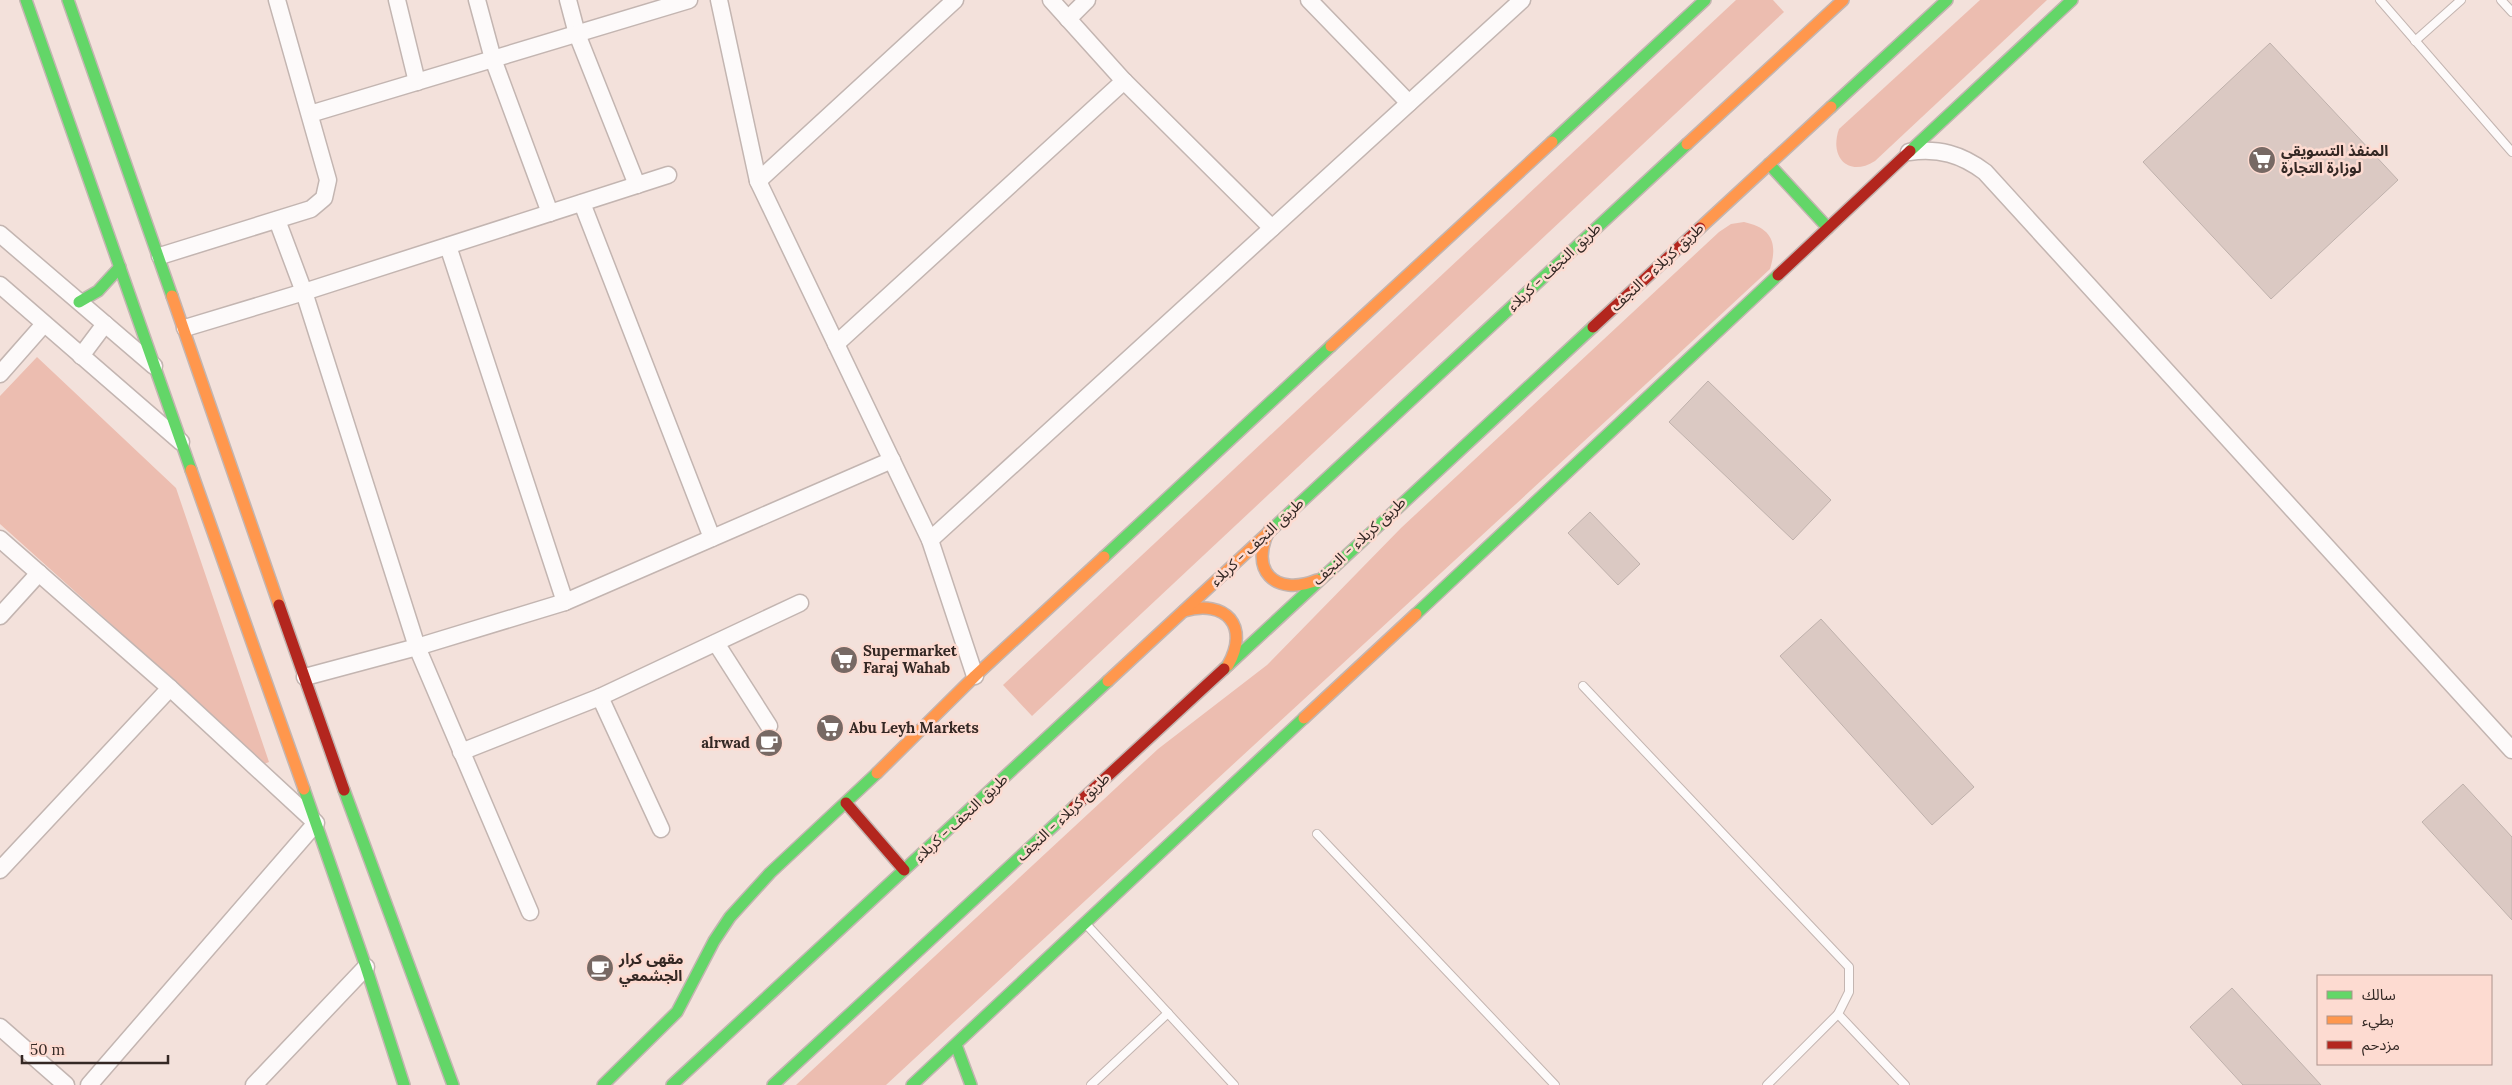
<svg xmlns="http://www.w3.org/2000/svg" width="2512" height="1085" font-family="Lora,'Noto Sans Arabic',serif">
	<rect width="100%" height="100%" fill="#f3e1db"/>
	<g fill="#ecbdb0">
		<polygon points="1736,0 1773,0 1784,12 1032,716 1003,685"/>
		<path d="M1980,0H2047L1875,161C1848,178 1829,157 1839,129Z"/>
		<path d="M1744,222C1772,228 1778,243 1770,269C1476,542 1180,812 886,1085H796L1158,749L1267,665L1401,528L1719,232L1731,224Z"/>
		<polygon points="37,357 176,488 269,762 256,767 199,703 0,524 0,396"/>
	</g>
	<g fill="#dbc9c3" stroke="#bfb1ac">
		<polygon points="2270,43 2398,180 2271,299 2143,162"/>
		<polygon points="1708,381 1831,500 1793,540 1669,422"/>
		<polygon points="1590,512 1640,564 1618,585 1568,533"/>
		<polygon points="1821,619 1974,787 1932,825 1780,656"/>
		<polygon points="2463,784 2512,837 2512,920 2422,822"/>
		<polygon points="2232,988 2321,1085 2243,1085 2190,1027"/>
	</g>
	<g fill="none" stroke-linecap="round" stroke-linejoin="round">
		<g stroke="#c3b5b1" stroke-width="10">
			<g id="lane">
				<polyline points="2380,0 2512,152"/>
				<polyline points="2501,0 2512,12"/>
				<polyline points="2415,41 2461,0"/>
				<polyline points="1583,686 1849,967 1849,992 1838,1014 1767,1085"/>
				<polyline points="1317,834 1555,1085"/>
				<polyline points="1086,924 1234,1085"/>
				<polyline points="1838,1014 1905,1085"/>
				<polyline points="1091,1085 1168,1013"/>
			</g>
		</g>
		<g stroke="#c3b5b1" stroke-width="19">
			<g id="street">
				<polyline points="397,0 417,82"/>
				<polyline points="477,0 493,59 550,213"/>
				<polyline points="568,0 577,34 637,185"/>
				<polyline points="719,0 758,181 930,540 975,676"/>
				<polyline points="1051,0 1124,81 1272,228"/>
				<polyline points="1309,0 1409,103"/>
				<polyline points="1068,19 1087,0"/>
				<polyline points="310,114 689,0"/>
				<path d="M1909,152C1939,148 1961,154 1985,172L2512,750"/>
				<polyline points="758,181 955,0"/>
				<polyline points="582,203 712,538"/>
				<polyline points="277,220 304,292 417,647 530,912"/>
				<polyline points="0,234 154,366"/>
				<polyline points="448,246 565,602"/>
				<polyline points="160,256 311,209 324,198 328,180 277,0"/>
				<polyline points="0,285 181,442"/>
				<polyline points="185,328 304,292 668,175"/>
				<polyline points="836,344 1124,81"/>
				<polyline points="81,356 105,324"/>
				<polyline points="0,374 44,324"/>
				<polyline points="0,539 170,688 316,823 89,1085"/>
				<polyline points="930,540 1522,0"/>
				<polyline points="0,616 39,573"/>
				<polyline points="716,643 769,726"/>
				<polyline points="305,677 417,647 565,602 892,460"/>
				<polyline points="600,697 661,829"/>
				<polyline points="461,752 600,697 800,603"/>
				<polyline points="0,870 170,688"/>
				<polyline points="0,1027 66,1085"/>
				<polyline points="254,1085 366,967"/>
			</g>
		</g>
		<g stroke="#c3b5b1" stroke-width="14">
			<g id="fast">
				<polyline points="26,0 191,470"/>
				<polyline points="68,0 172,296"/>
				<polyline points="1831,107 1947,0"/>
				<polyline points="1552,142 1705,0"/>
				<polyline points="1910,151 2072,0"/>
				<polyline points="1769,164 1828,228"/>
				<polyline points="79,302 98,291 120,267"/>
				<polyline points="1271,530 1687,144"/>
				<polyline points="1104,557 1331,346"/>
				<polyline points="1416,614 1778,275"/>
				<polyline points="1224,669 1593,327"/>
				<polyline points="304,789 366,967 404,1085"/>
				<polyline points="344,790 453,1085"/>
				<polyline points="956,1045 971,1085"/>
				<polyline points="603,1085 677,1012 714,941 730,917 770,873 877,773"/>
				<polyline points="672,1085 1108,681"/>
				<polyline points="773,1085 1074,807"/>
				<polyline points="912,1085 1304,718"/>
			</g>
		</g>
		<g stroke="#c3b5b1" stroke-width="14">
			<g id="slow">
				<polyline points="1687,144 1843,0"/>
				<polyline points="1700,228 1831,107"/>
				<polyline points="172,296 279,605"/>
				<polyline points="1331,346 1552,142"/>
				<polyline points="191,470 304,789"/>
				<path d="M1270,529C1248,570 1275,597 1317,580"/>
				<path d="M1184,611C1226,599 1250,626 1228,665"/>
				<polyline points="1108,681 1271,530"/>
				<polyline points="1304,718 1416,614"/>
				<polyline points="877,773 975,676 1104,557"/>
			</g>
		</g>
		<g stroke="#c3b5b1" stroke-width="14">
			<g id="jam">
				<polyline points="1778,275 1910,151"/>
				<polyline points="1593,327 1700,228"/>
				<polyline points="279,605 344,790"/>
				<polyline points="846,803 904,870"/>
				<polyline points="1074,807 1224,669"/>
			</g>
		</g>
		<use href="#lane" stroke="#fdfafa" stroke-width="8"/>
		<use href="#street" stroke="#fdfafa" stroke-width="16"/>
		<use href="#fast" stroke="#63d668" stroke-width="11"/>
		<use href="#slow" stroke="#ff974d" stroke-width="11"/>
		<use href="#jam" stroke="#b3261e" stroke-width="11"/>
	</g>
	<defs>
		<g id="supermarket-disc" transform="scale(1.4375)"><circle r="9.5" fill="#776964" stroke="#fddbd1"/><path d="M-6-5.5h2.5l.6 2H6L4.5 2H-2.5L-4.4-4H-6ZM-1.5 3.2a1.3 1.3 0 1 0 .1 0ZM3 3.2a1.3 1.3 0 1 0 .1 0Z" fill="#fff"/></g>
		<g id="cafe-disc" transform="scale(1.4375)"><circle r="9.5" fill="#776964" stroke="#fddbd1"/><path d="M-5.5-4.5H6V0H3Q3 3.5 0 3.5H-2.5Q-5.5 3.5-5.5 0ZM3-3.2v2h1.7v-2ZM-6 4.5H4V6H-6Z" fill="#fff"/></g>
	</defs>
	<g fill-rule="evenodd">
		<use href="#supermarket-disc" x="2262" y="160"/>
		<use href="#supermarket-disc" x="844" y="660"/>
		<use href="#supermarket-disc" x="830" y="728"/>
		<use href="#cafe-disc" x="769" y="743"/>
		<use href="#cafe-disc" x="600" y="968"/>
	</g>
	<g text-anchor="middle" stroke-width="5" stroke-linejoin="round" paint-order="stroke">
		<g font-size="15" font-weight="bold" fill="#342824" stroke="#fddbd1" text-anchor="start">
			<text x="2281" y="156">المنفذ التسويقي<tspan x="2281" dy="17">لوزارة التجارة</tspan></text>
			<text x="863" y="656">Supermarket<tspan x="863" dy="17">Faraj Wahab</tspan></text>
			<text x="849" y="733">Abu Leyh Markets</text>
			<text x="750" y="748" text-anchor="end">alrwad</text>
			<text x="619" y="964">مقهى كرار<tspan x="619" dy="17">الجشمعي</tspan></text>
		</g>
		<g font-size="15" fill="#342824" stroke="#fddbd1">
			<text transform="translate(1554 267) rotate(-43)" y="5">طريق النجف - كربلاء</text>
			<text transform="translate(1657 267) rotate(-43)" y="5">طريق كربلاء - النجف</text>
			<text transform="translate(1359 541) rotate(-43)" y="5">طريق كربلاء - النجف</text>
			<text transform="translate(1257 542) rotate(-43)" y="5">طريق النجف - كربلاء</text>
			<text transform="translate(1063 817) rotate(-43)" y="5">طريق كربلاء - النجف</text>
			<text transform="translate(961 818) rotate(-43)" y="5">طريق النجف - كربلاء</text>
		</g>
	</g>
	<rect x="2317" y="975" width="175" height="90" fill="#fddbd1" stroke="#ad938c"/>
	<rect x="2327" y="991" width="25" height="8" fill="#63d668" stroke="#ad938c"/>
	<text x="2362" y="1000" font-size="15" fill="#342824">سالك</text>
	<rect x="2327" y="1016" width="25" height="8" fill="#ff974d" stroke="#ad938c"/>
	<text x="2362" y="1025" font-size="15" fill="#342824">بطيء</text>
	<rect x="2327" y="1041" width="25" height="8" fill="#b3261e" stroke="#ad938c"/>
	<text x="2362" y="1050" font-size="15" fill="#342824">مزدحم</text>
	<path d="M22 1055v8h146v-8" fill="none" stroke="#342824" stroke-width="2.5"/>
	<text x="30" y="1055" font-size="15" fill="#342824" stroke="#fddbd1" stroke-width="4" paint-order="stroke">50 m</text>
</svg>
